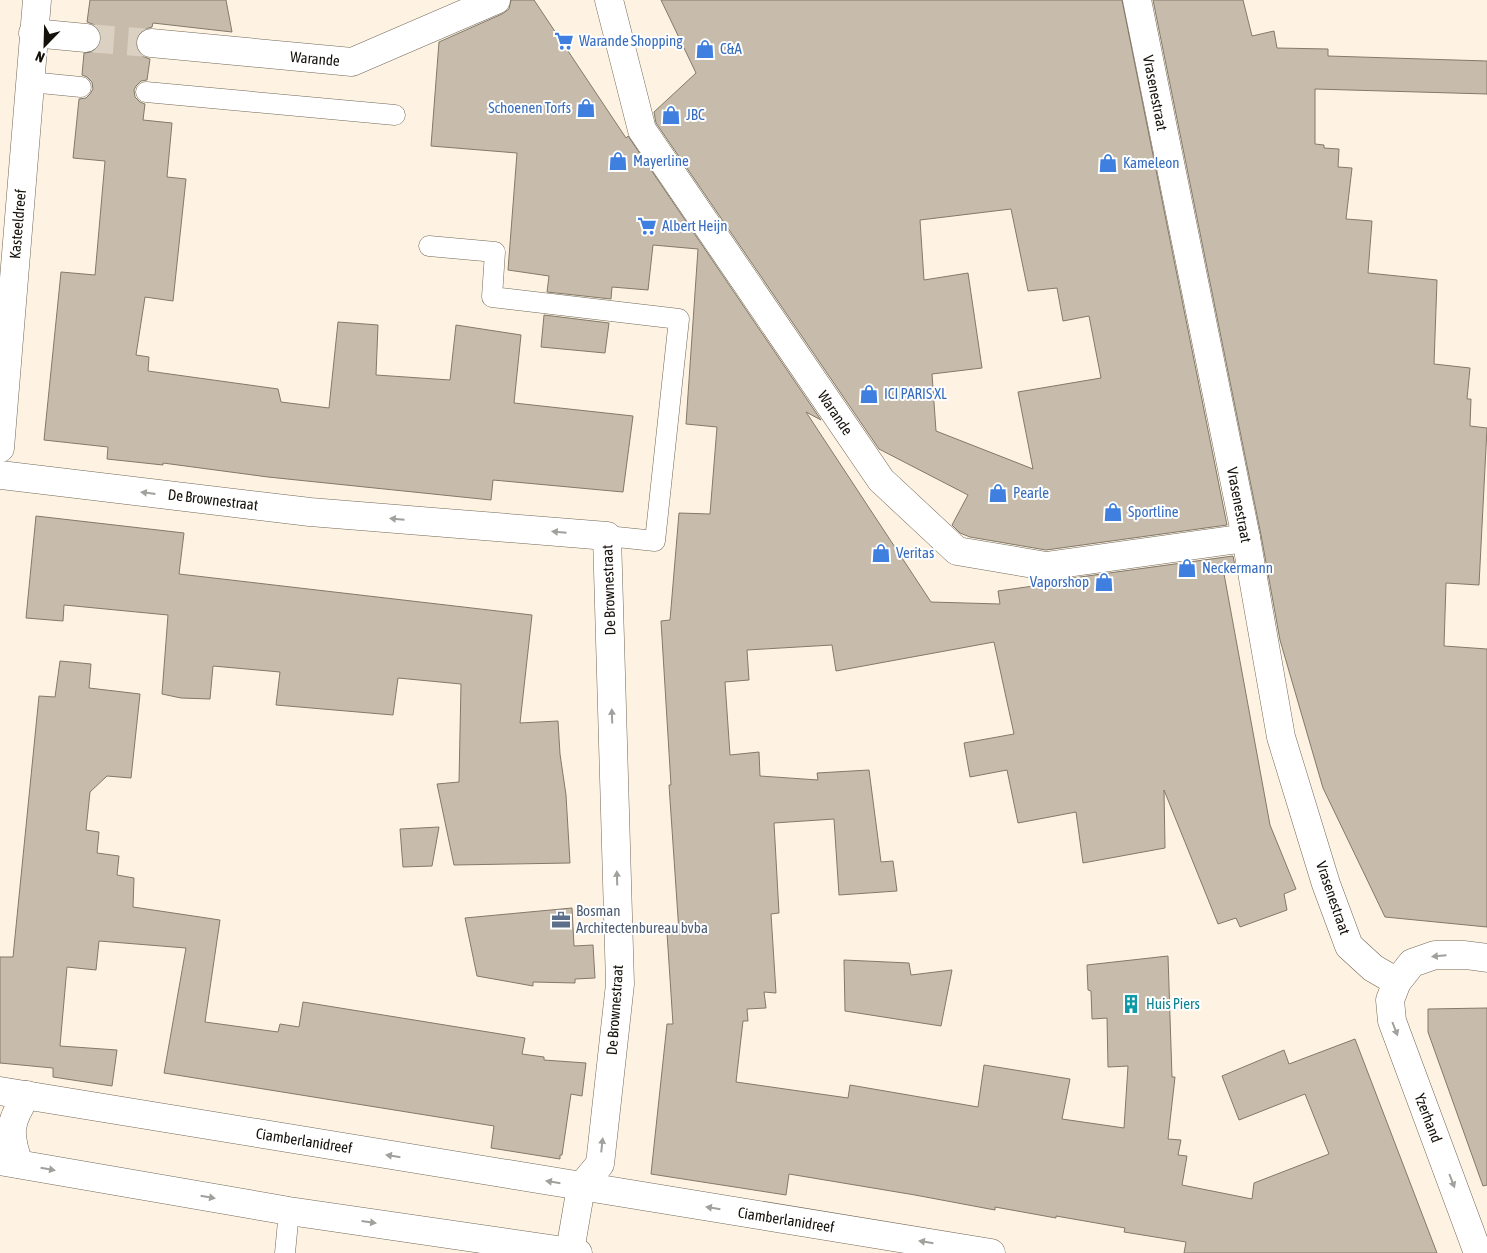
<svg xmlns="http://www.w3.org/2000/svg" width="1487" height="1253" font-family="'Asap Condensed',sans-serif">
	<rect width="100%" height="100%" fill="#fef3e2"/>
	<g fill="#c7bcac" stroke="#83796a" fill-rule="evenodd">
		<polygon points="90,0 226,0 232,32 153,23 152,27 145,29 139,34 136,41 137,50 142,56 150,59 147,80 141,81 136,86 134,90 135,97 140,102 145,104 143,120 172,123 167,177 186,179 173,301 145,297 136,355 149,357 148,371 278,389 281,402 329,408 338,322 378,325 376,375 450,380 456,325 521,335 514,403 633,416 623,492 493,480 491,500 268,477 163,463 163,465 107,459 108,447 44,440 61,272 95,275 105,161 73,158 79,99 86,98 90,94 93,89 92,82 87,77 82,75 84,53 93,52 98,47 101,40 100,31 95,25 87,22"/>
		<polygon points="511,0 534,0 626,138 628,136 821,420 806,412 931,602 1000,604 998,591 1062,582 1058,580 1233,556 1236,571 1224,574 1270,825 1296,889 1284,894 1287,910 1240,927 1236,918 1218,924 1164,790 1165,848 1083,863 1076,812 1018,823 1007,770 970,777 964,743 1014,734 994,642 836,671 832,645 747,650 749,680 725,682 730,755 759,752 760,776 818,780 817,773 869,770 881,862 893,861 897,891 839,895 834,819 774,823 779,913 771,914 776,993 764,992 766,1008 747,1009 748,1021 743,1021 736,1082 848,1098 850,1085 978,1107 984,1065 1070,1079 1062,1119 1124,1128 1128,1066 1108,1067 1107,1018 1092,1019 1091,991 1088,990 1087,965 1168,956 1172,1077 1175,1077 1168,1139 1181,1140 1178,1155 1187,1156 1182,1185 1252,1199 1254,1183 1329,1154 1305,1094 1239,1120 1222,1076 1284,1050 1289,1064 1355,1039 1437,1253 1184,1253 1186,1242 1124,1232 1125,1228 1056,1216 1056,1218 995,1207 995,1210 915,1195 789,1174 786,1195 651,1174 667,1024 673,1024 667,933 679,932 669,785 671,785 661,621 670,620 679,513 710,514 717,427 686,424 698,249 653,245 648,290 612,287 611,299 547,292 549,276 508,270 517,153 431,146 439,42 502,14 509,9"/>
		<path d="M661,0H1122L1227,525L1046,550L970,537L960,533L952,525L968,495L879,449L656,123L654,112L696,73ZM1011,209L1028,291L1057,288L1063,321L1089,316L1101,378L1018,392L1033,469L936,431L932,374L982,368L968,273L924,280L920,220Z"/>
		<polygon points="1153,0 1243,0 1252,36 1274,31 1277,48 1328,49 1328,56 1487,61 1487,94 1315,89 1315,144 1324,145 1324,148 1339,149 1338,167 1352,168 1346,219 1372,221 1368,273 1437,280 1434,364 1470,368 1467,399 1471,399 1470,426 1487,428 1479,585 1446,583 1444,646 1487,649 1487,927 1385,917 1323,788 1280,640 1261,535"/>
		<polygon points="544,315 609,323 605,353 541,347"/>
		<polygon points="36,516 184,533 179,574 532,615 520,723 558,721 560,754 566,795 570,863 454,865 437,784 459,782 461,684 398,678 393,715 276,705 280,672 213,666 210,699 181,698 162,694 168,615 64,605 63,621 26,618"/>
		<polygon points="60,661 91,664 89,688 140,694 131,778 107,776 90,792 86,830 99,832 97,853 119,856 117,875 134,878 133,907 220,920 205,1022 278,1032 280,1024 299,1027 303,1002 525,1038 522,1054 544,1057 544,1060 586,1063 582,1096 571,1094 562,1155 560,1155 560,1159 491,1148 494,1126 164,1073 186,948 99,941 96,970 67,967 60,1046 117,1050 112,1086 53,1077 53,1068 0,1063 0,957 13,957 39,696 55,697"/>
		<polygon points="439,827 432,866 403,867 400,829"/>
		<polygon points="572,908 574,946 593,945 595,978 575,979 575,983 533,982 533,986 477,976 465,918"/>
		<polygon points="844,960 909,963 911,975 952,970 941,1026 845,1011"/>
		<polygon points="1487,1008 1487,1185 1483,1186 1428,1032 1428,1009"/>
	</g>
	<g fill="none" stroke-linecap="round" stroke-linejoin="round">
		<polyline stroke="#dbd1c2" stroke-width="28" stroke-dasharray="28 14" stroke-linecap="butt" points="86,38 151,43"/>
		<g stroke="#716859" stroke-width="21">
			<g id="service">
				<polyline points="30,82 81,87"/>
				<polyline points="146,92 395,115"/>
				<polyline points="429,246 495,252 492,297 679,319 655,541 607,536"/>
				<polyline points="285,1253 289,1211"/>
			</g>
		</g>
		<g stroke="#716859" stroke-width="29">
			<g id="pedestrian">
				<polyline points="609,0 642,130 881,480 957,551 1046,566 1246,538"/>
				<polyline points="1137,0 1246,538 1281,737 1326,884 1349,946 1373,968 1397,982"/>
				<polyline points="33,33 86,38"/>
				<polyline points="151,43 352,62 496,0"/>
			</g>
		</g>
		<g stroke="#716859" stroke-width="29">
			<g id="minor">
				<polyline points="0,475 310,512 607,536 620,984 600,1164 581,1187 570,1251"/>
				<polyline points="0,1091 991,1253"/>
				<polyline points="0,1161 289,1211 578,1253"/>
				<path d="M19,1164C8,1133 9,1122 27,1095"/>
				<polyline points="1478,1253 1392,1021 1390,1000 1397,982 1412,963 1435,955 1465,955 1487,958"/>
			</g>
		</g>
		<g stroke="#716859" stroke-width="29">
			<polyline id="tertiary" points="0,448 37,0"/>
		</g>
		<use href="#service" stroke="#fff" stroke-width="20"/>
		<use href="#pedestrian" stroke="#fff" stroke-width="28"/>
		<use href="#minor" stroke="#fff" stroke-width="28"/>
		<use href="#tertiary" stroke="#fff" stroke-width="28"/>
	</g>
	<defs><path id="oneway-solid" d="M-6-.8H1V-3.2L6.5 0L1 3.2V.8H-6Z" transform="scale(1.25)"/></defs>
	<g fill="#a1a09d">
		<use href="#oneway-solid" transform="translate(148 493) rotate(-173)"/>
		<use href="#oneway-solid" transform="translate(397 519) rotate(-175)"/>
		<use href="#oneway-solid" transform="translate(559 532) rotate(-175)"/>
		<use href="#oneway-solid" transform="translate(612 716) rotate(-92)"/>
		<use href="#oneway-solid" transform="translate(617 878) rotate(-92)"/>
		<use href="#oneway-solid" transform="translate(1439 956) rotate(175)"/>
		<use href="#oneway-solid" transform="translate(1395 1029) rotate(69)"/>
		<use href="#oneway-solid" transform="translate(602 1145) rotate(-84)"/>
		<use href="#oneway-solid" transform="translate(393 1156) rotate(-171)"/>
		<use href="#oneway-solid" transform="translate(48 1169) rotate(10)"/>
		<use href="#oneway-solid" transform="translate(1452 1181) rotate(69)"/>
		<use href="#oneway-solid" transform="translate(553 1182) rotate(-171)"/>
		<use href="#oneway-solid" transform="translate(208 1197) rotate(10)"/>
		<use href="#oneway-solid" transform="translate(713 1208) rotate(-171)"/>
		<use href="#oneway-solid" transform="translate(369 1222) rotate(8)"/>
		<use href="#oneway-solid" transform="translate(926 1242) rotate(-171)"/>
	</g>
	<defs>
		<g id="supermarket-bare" transform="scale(1.5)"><path d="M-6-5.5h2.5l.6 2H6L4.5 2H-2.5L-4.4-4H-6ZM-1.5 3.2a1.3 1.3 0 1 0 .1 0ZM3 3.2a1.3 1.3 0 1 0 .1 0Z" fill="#3f7fe0" stroke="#fff" stroke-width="2.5" paint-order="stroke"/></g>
		<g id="shop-bare" transform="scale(1.5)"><path d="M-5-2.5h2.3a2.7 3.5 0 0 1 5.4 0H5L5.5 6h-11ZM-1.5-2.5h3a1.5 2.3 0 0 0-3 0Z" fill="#3f7fe0" stroke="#fff" stroke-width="2.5" paint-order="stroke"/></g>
		<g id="office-bare" transform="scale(1.5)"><path d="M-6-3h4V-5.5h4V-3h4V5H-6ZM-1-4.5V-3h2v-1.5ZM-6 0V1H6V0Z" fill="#5c6f8a" stroke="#fff" stroke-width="2.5" paint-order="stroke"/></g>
		<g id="building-bare" transform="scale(1.5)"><path d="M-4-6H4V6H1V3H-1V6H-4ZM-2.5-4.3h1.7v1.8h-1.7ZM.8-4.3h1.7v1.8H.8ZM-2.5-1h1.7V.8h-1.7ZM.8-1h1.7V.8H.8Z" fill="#0f9aa8" stroke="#fff" stroke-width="2.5" paint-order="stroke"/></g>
	</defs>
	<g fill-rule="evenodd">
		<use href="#supermarket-bare" x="564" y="41"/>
		<use href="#shop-bare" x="705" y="49"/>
		<use href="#shop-bare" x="586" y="108"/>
		<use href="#shop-bare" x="671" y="115"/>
		<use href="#shop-bare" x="618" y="161"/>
		<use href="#shop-bare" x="1108" y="163"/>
		<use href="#supermarket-bare" x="647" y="226"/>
		<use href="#shop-bare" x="869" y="394"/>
		<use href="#shop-bare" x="998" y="493"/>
		<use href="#shop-bare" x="1113" y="512"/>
		<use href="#shop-bare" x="881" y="553"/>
		<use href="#shop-bare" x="1187" y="568"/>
		<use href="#shop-bare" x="1104" y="582"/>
		<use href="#office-bare" x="561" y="920"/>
		<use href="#building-bare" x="1131" y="1004"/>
	</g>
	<g text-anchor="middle" stroke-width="4" stroke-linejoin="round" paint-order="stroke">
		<g font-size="15" fill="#366cbe" stroke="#fff" text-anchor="start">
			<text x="579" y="46">Warande Shopping</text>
			<text x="720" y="54">C&amp;A</text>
			<text x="571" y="113" text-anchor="end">Schoenen Torfs</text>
			<text x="686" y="120">JBC</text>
			<text x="633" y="166">Mayerline</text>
			<text x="1123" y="168">Kameleon</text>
			<text x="662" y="231">Albert Heijn</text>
			<text x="884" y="399">ICI PARIS XL</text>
			<text x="1013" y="498">Pearle</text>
			<text x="1128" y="517">Sportline</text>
			<text x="896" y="558">Veritas</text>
			<text x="1202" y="573">Neckermann</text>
			<text x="1089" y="587" text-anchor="end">Vaporshop</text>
		</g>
		<g font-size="15" fill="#15110b" stroke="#fff">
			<text transform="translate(315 59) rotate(5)" y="5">Warande</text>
			<text transform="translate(1155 93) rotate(79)" y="5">Vrasenestraat</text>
			<text transform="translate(18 224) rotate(-85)" y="5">Kasteeldreef</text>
			<text transform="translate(835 413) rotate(56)" y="5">Warande</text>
			<text transform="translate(213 500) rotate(7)" y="5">De Brownestraat</text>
			<text transform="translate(1239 505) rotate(79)" y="5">Vrasenestraat</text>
			<text transform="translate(609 590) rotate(-92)" y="5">De Brownestraat</text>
			<text transform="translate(1333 898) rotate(71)" y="5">Vrasenestraat</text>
			<text transform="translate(615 1010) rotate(-86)" y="5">De Brownestraat</text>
			<text transform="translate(1428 1118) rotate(69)" y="5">Yzerhand</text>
			<text transform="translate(304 1141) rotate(9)" y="5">Ciamberlanidreef</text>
			<text transform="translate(786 1220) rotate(9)" y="5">Ciamberlanidreef</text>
		</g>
		<g font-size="15" fill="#4e5e75" stroke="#fff" text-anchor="start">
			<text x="576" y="916">Bosman<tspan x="576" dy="17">Architectenbureau bvba</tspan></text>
		</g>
		<g font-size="15" fill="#0d838f" stroke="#fff" text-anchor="start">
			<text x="1146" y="1009">Huis Piers</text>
		</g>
	</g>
	<g transform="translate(45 45) rotate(203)" stroke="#ffffff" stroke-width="4" paint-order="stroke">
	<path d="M0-4L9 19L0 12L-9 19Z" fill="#15110b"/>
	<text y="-8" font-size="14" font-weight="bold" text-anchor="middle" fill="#15110b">N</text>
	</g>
</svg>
